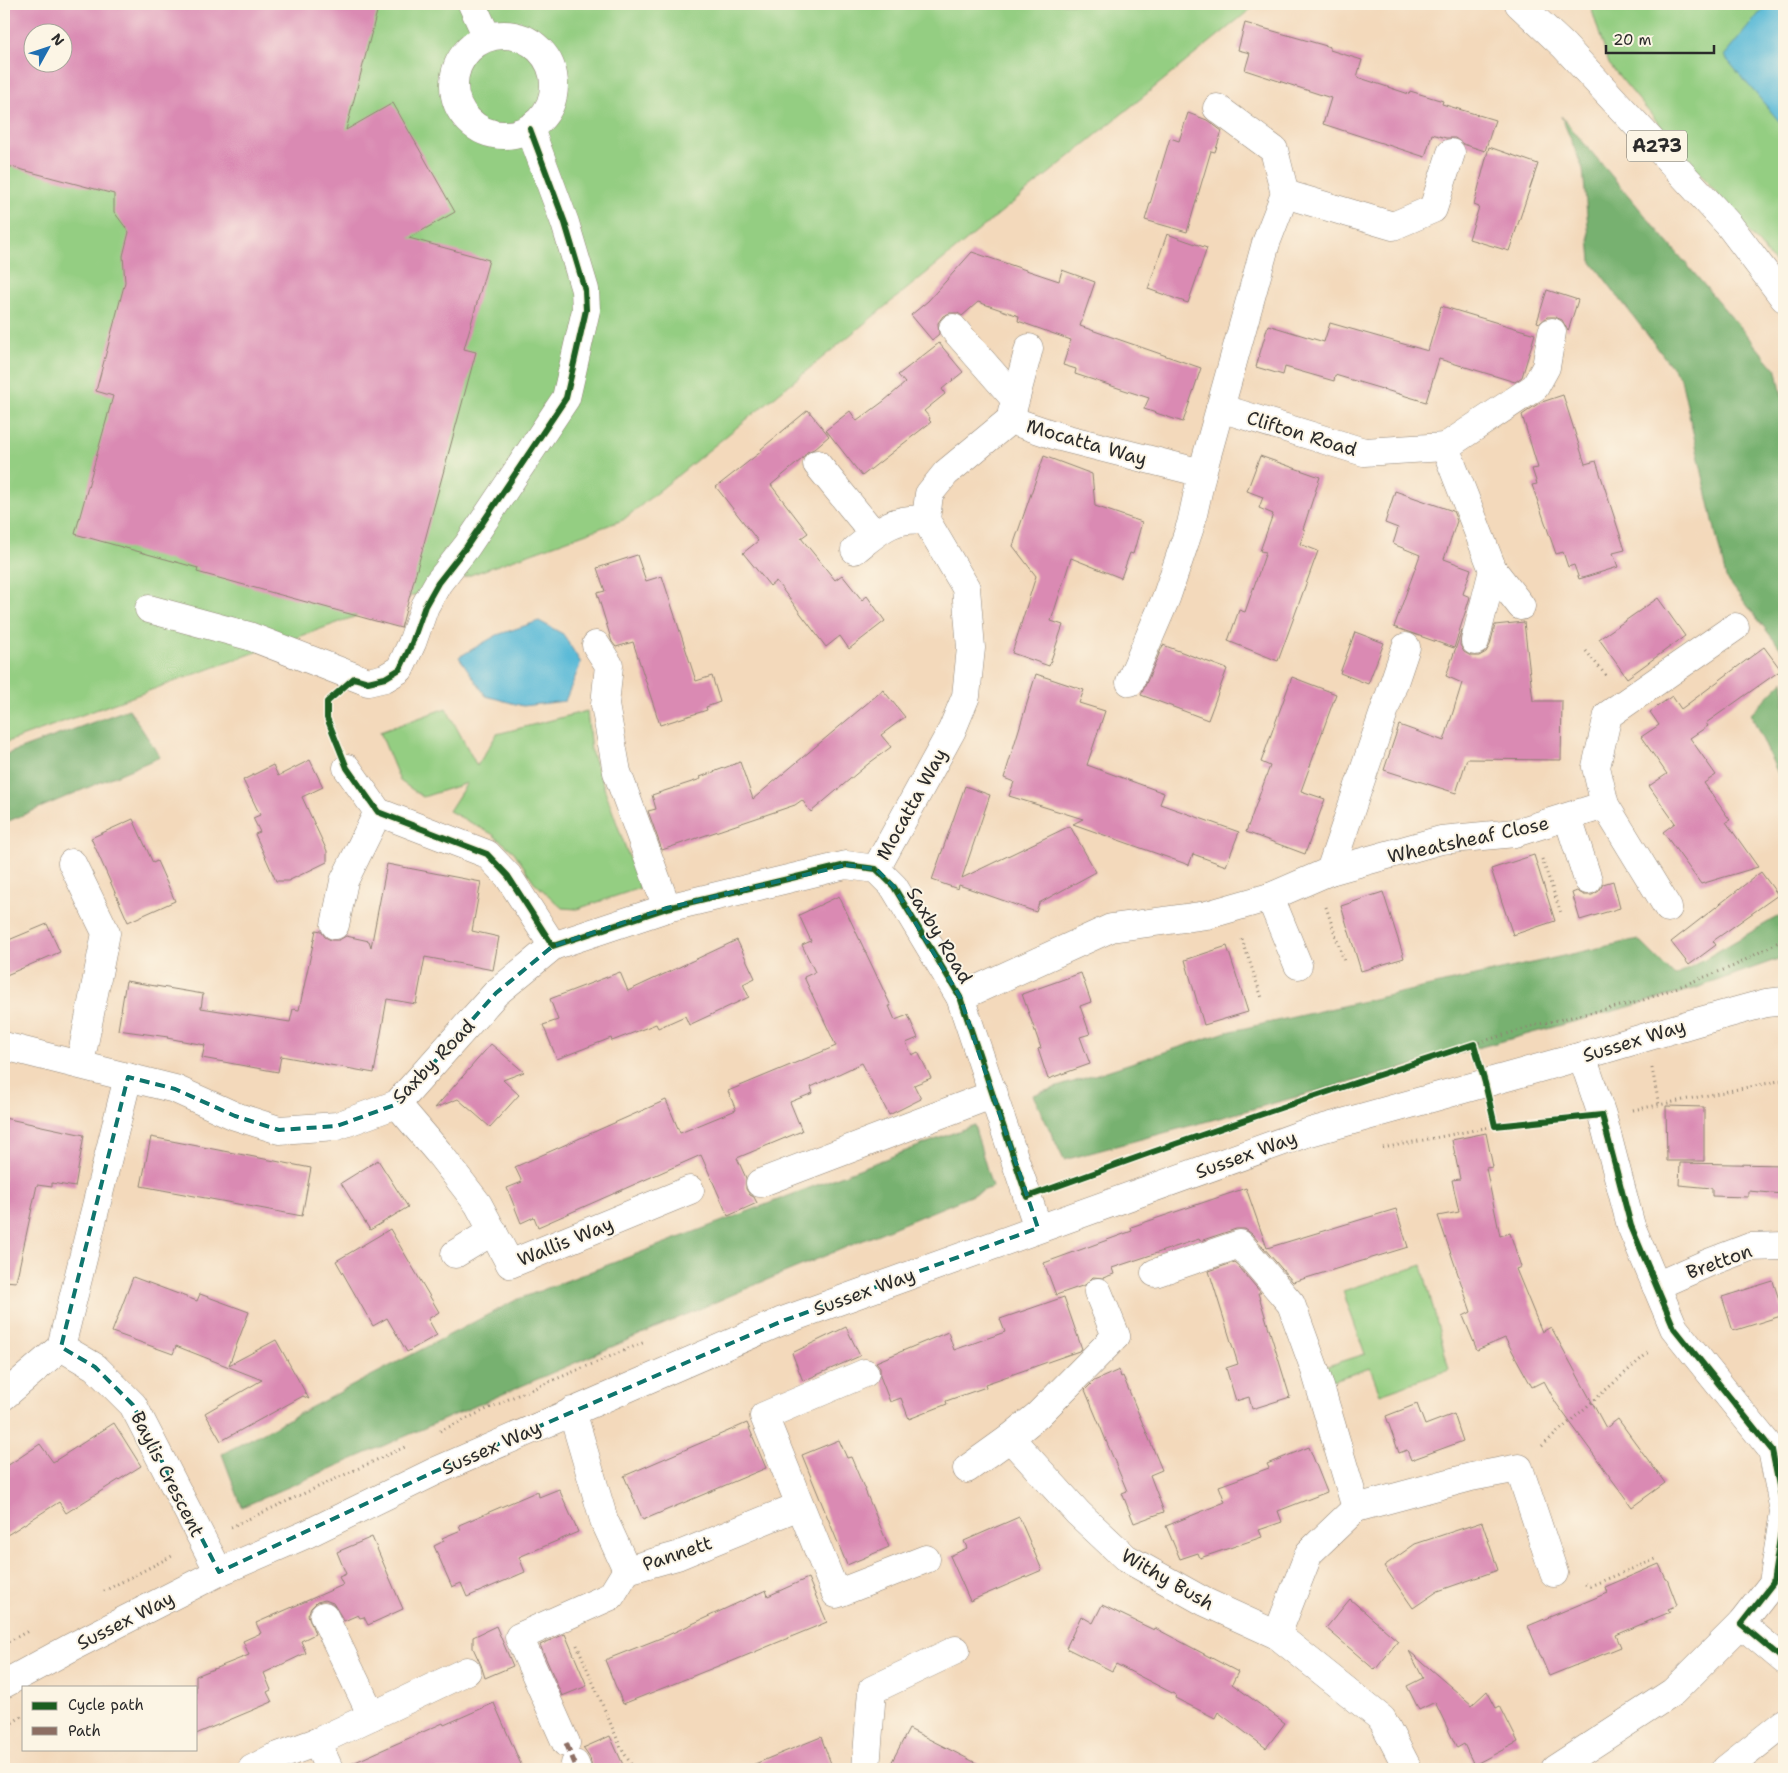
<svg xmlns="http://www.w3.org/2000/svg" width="1788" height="1773" font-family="'Shantell Sans',sans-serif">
	<rect width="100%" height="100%" fill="#fcf5e5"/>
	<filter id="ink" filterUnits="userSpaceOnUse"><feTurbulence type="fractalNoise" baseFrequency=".02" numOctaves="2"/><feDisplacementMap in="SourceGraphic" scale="10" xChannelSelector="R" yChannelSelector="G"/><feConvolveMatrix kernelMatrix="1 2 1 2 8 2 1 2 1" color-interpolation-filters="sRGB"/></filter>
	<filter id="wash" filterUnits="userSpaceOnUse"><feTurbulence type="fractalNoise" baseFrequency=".0096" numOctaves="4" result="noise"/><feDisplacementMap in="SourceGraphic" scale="20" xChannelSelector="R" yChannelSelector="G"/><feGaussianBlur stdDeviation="1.12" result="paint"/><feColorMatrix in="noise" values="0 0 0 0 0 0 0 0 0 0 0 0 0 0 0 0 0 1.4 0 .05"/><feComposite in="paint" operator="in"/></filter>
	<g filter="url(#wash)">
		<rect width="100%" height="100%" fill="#f3d9bb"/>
		<g fill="#94ce82" stroke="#607c56" fill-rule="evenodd">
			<path d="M4,4H1257L623,520L4,743ZM32,32H62V62H32Z"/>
			<polygon points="1590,4 1784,4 1784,274 1609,64"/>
			<polygon points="446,708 477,766 497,734 587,711 591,751 640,888 577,909 562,908 534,882 514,852 492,834 449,811 467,783 423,797 400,781 380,732"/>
			<polygon points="1422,1265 1449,1370 1380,1394 1370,1368 1319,1385 1315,1370 1365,1354 1343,1291"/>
		</g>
		<g fill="#77b170" stroke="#516e4e">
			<polygon points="1561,116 1777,371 1784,406 1784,653 1726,578 1681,379 1591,261 1583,169"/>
			<polygon points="1784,680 1784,787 1751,714"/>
			<polygon points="129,709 160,757 4,823 4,755"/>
			<polygon points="1784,913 1784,957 1691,990 1064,1160 1033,1095 1223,1033 1638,939 1675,976"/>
			<polygon points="974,1125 992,1187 757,1284 242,1507 222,1454 516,1300"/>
		</g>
		<g fill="#59b9d7" stroke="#427281">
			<polygon points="1767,4 1784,4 1784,127 1724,56"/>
			<polygon points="539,621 563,634 581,663 565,701 523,706 486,696 459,657 497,635"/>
		</g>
		<g id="blocks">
			<g fill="#da8ab3" fill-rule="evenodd">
				<path d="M4,4H379L346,130L393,103L455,212L409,238L489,260L464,349L476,352L401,628L197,572L198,568L75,534L113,396L96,391L125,282L123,256L129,232L114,212V194L4,165ZM32,32H62V62H32Z"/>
				<polygon points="1245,23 1330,47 1330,50 1362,60 1357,77 1409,94 1410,91 1443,101 1442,104 1495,120 1485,151 1463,144 1455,138 1446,138 1432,134 1425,157 1323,124 1331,98 1245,70 1250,53 1238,50"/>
				<polygon points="1188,113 1207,120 1222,131 1215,152 1211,151 1187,232 1145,220 1170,138 1179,141"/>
				<polygon points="1489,147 1538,164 1509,251 1469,239 1479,207 1474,205"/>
				<polygon points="1167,234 1207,248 1188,303 1148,289"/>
				<polygon points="972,252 1059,281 1062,270 1095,282 1080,326 1201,368 1183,422 1144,409 1149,398 1075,374 1076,369 1063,365 1071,340 1018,321 1019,316 978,302 962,316 958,313 950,313 943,316 938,323 939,334 932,340 911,315 928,301"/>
				<polygon points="1547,290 1578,300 1568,331 1562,320 1555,317 1547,317 1540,323 1537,322"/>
				<polygon points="1441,306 1535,334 1522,377 1515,382 1439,359 1426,402 1335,375 1334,381 1285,367 1283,375 1256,367 1268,325 1324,342 1330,323 1428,351"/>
				<polygon points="939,343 963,372 942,389 945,394 924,411 930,418 929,420 931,422 862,476 826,430 850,411 857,421 884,401 905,383 898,375"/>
				<polygon points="1563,395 1585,464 1596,461 1625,550 1613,553 1618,567 1579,579 1574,565 1568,567 1563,552 1556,554 1532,485 1537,484 1532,469 1538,468 1522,415 1539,403"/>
				<polygon points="808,410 829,436 814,449 807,452 802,459 771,485 808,533 801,538 835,580 842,575 862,600 867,596 885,621 849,649 840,636 826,647 776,581 770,586 743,553 758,541 716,487 762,451 761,449"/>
				<polygon points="1044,456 1092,474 1095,506 1142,522 1133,554 1130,553 1121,578 1071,558 1051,621 1063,625 1049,666 1012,653 1036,576 1013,546"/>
				<polygon points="1260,456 1320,477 1303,529 1305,530 1300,544 1318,551 1278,661 1228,641 1239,610 1245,612 1266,552 1260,551 1273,514 1259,508 1263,497 1247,491"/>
				<polygon points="1395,491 1453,511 1457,521 1444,559 1471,569 1463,594 1470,597 1454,648 1394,627 1420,555 1393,544 1398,528 1385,523"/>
				<polygon points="637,555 646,581 662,576 696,681 712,676 720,702 706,707 707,710 660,725 633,642 616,647 612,642 597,593 605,591 597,568"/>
				<polygon points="1658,598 1685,636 1627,678 1599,639"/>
				<polygon points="1524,622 1533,701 1562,701 1561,760 1467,759 1456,793 1384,770 1399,725 1444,741 1462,683 1446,676 1462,630 1460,645 1464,652 1471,656 1479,656 1486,652 1490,645 1495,625"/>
				<polygon points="1355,632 1384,643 1368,684 1340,673"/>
				<polygon points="1163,645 1227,669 1208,720 1141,695"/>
				<polygon points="1764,647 1781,670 1706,723 1708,726 1690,738 1716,775 1704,783 1730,820 1726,822 1758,867 1701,884 1663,832 1675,823 1649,786 1667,774 1641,737 1659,725 1650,712 1672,696 1681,709"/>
				<polygon points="1036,674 1084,690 1079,703 1105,711 1087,765 1164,793 1160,804 1239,832 1226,866 1193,854 1189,865 1073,824 1083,819 1009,796 1014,782 1004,778"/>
				<polygon points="1292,677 1336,694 1301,791 1325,799 1305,854 1246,832 1270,766 1261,762"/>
				<polygon points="883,690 905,717 881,735 891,747 868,764 811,812 802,800 795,805 662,850 648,811 656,809 652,795 701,779 700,777 740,762 753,799"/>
				<polygon points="310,760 323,787 302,797 327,851 327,862 288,881 276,881 255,834 260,832 253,818 260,815 243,780 273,765 278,776"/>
				<polygon points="965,786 990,795 962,878 1070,826 1096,872 1039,903 1036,912 959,885 958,889 932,880"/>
				<polygon points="133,819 153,863 157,861 175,901 128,922 91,838"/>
				<polygon points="1534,855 1555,921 1513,935 1491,869"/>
				<polygon points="387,864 481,882 472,931 499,937 493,970 425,957 416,1004 387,999 374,1073 281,1056 278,1072 202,1058 205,1045 167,1038 168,1037 118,1030 126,981 203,994 201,1008 290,1022 293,1009 299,1010 316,930 321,931 325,937 331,940 339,940 346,936 369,941 371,947"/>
				<polygon points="1761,872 1778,895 1713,941 1716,945 1689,965 1671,942"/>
				<polygon points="1613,881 1620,908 1580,920 1572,893 1577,891 1584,895 1592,895 1599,891 1603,884"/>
				<polygon points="1383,892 1404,958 1361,971 1341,906"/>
				<polygon points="839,896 891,1006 889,1006 895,1020 908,1015 918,1038 906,1043 912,1055 918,1052 931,1078 914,1085 921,1099 889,1115 862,1063 811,1087 813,1093 790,1102 802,1131 737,1158 746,1178 746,1189 750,1195 754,1197 757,1203 728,1216 701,1155 538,1227 534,1217 521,1223 507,1188 522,1182 515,1167 666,1100 680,1133 736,1110 728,1091 836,1046 804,977 815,972 802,945 811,941 799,915"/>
				<polygon points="47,924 60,952 4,976 4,942"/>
				<polygon points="737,940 755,978 743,984 749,997 689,1025 685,1016 658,1028 656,1024 612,1041 611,1038 557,1059 543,1025 558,1020 550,999 620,972 628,991"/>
				<polygon points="1227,946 1248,1012 1204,1025 1185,960"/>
				<polygon points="1081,973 1091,1002 1080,1006 1090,1034 1080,1037 1090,1064 1048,1079 1038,1049 1041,1048 1022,994"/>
				<polygon points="491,1044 524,1072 503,1080 519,1095 490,1127 458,1099 435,1108"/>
				<polygon points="1666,1106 1704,1107 1704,1161 1667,1161"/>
				<polygon points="4,1118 84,1135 75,1187 52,1183 52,1187 37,1185 16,1282 4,1281"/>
				<polygon points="1486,1133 1493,1167 1486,1168 1500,1236 1510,1233 1521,1267 1516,1269 1542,1332 1551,1327 1606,1428 1618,1419 1665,1483 1632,1507 1556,1403 1544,1381 1532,1387 1505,1338 1477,1350 1463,1316 1471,1312 1438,1216 1459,1212 1452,1180 1460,1179 1452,1140"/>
				<polygon points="151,1137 311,1168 302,1216 141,1186"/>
				<polygon points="378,1160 408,1207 370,1230 341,1183"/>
				<polygon points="1680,1163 1784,1165 1784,1194 1748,1191 1748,1197 1712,1196 1712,1188 1679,1185"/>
				<polygon points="1246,1188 1267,1248 1396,1209 1408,1247 1293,1282 1252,1234 1245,1229 1236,1229 1200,1241 1199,1239 1112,1268 1114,1274 1103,1278 1093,1277 1085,1285 1056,1295 1044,1263 1132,1231 1131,1227"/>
				<polygon points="390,1229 439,1312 428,1319 437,1335 407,1352 387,1318 373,1326 336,1261"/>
				<polygon points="1235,1262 1261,1293 1258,1293 1290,1397 1252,1409 1249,1397 1236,1401 1226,1368 1238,1364 1209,1271"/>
				<polygon points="133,1277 197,1301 200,1294 249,1312 229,1365 276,1340 309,1399 303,1396 221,1441 205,1413 262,1380 176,1346 173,1354 112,1332"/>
				<polygon points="1773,1281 1784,1315 1733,1331 1722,1297"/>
				<polygon points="1064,1297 1082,1349 1079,1351 985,1384 986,1387 946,1401 947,1404 909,1419 901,1398 890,1402 880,1376 880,1367 876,1362 948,1332 954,1350 1005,1332 1000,1319"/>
				<polygon points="846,1327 860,1356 803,1381 792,1353"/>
				<polygon points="1119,1370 1121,1377 1123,1376 1162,1470 1150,1475 1164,1512 1134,1523 1122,1493 1127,1491 1085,1390 1094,1381"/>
				<polygon points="1417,1404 1425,1425 1454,1414 1463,1441 1411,1460 1407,1450 1399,1453 1386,1416"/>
				<polygon points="114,1423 141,1466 66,1513 59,1502 4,1537 4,1468 40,1444 53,1462"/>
				<polygon points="747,1423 766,1468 643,1520 624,1476"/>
				<polygon points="839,1440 847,1458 851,1457 889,1547 847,1565 802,1455"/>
				<polygon points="1309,1447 1327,1492 1278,1511 1282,1522 1259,1530 1262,1537 1200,1558 1198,1553 1180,1559 1166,1526 1225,1502 1219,1486 1269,1468 1267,1464"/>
				<polygon points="559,1489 578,1532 519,1557 525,1572 467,1597 461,1583 452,1587 434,1546 444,1541 442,1538 461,1530 459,1525 538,1491 539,1497"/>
				<polygon points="1019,1517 1042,1570 970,1601 950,1556 967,1548 964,1541"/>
				<polygon points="1482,1522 1498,1570 1438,1591 1413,1608 1384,1566 1415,1544"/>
				<polygon points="372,1537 403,1609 368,1625 364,1617 360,1618 358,1615 344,1621 333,1603 325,1600 317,1602 311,1608 308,1615 315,1634 301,1641 306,1653 264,1673 271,1690 267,1692 272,1702 196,1734 196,1676 249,1655 243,1641 261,1633 256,1623 343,1585 339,1577 346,1574 337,1552"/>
				<polygon points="1659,1564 1666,1579 1667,1579 1677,1605 1668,1609 1670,1612 1616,1635 1621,1647 1549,1676 1528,1626 1607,1593 1605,1587"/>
				<polygon points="808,1578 827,1622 728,1663 728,1662 623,1704 605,1660 666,1636 766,1590 768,1596"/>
				<polygon points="1350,1599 1398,1641 1375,1670 1326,1628"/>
				<polygon points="1102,1605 1154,1630 1155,1628 1238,1672 1232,1684 1285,1723 1266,1748 1218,1712 1215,1718 1175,1698 1176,1695 1116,1664 1112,1671 1066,1648 1081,1616 1093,1623"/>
				<polygon points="496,1626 513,1666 485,1678 481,1665 473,1648 473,1637"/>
				<polygon points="565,1634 587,1686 562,1696 540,1645"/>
				<polygon points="1409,1651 1472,1705 1487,1691 1496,1708 1500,1706 1518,1742 1474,1765 1464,1744 1457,1748 1435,1702 1419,1710 1407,1686 1423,1678"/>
				<polygon points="494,1703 523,1769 344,1769 344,1767 443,1723 444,1725"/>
				<polygon points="909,1729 988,1769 888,1769"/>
				<polygon points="610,1736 625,1769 592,1769 590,1758 583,1748"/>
				<polygon points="821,1737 833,1769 746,1769 745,1768"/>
			</g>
		</g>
	</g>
	<g filter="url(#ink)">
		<use href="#blocks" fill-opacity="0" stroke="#8f8273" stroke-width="1"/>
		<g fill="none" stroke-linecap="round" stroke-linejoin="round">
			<g stroke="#8f8273" stroke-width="29">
				<g id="minor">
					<polyline points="472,4 487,37"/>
					<circle cx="504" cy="85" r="50"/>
					<polyline points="1217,108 1274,150 1285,194 1393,226 1433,209 1451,153"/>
					<polyline points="953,328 1015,399"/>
					<polyline points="1220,408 1364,452 1445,447"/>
					<polyline points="1012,412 1029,348"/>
					<polyline points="817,464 874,534"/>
					<path d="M855,550C880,530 892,517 926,520"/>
					<polyline points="1521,606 1493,570 1445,447 1535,387 1546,367 1552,332"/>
					<polyline points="149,609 249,636 368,682 385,678 400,669 412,643 425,606 438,583 467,546 566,398 586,310 585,290 565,223 530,129"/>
					<polyline points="1475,641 1493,570"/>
					<polyline points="596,645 609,665 605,705 617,772 667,908"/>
					<polyline points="1130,682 1166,598 1191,524 1202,473 1266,243 1285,194"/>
					<polyline points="347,768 378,812 487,854 508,876 553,946"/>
					<polyline points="1568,818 1588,880"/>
					<polyline points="72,863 106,933 80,1064"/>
					<polyline points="876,869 952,730 966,696 971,648 966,588 926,520 929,494 946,473 1010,420 1060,437 1202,473"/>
					<polyline points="1330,871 1406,647"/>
					<polyline points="1270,897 1298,965"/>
					<polyline points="1668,908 1605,805 1596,767 1608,715 1735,627"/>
					<polyline points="335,925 344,881 378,812"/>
					<polyline points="960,997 1111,928 1207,915 1270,897 1330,871 1441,840 1515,833 1605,805"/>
					<polyline points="4,1046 175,1089 235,1116 279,1130 337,1126 397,1104 496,993 553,946 667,908 846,865 876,869 894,887 960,997 1038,1228"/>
					<polyline points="1582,1056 1602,1115 1631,1226 1674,1328 1772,1450 1784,1511"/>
					<polyline points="397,1104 438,1152 478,1204 510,1264 690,1190"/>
					<polyline points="760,1183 994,1094"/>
					<polyline points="455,1254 493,1231"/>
					<polyline points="1155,1273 1240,1244 1291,1304 1315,1370 1356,1508 1309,1553 1277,1635 1382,1719 1408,1769"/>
					<polyline points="1656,1286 1708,1263 1750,1247 1784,1246"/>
					<polyline points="61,1347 95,1367 133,1405 219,1572"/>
					<polyline points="865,1373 764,1416 836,1594 926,1559"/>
					<polyline points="4,1396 61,1347 128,1077"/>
					<polyline points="572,1411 604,1520 627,1570"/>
					<polyline points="1010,1438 1078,1513 1126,1558 1205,1602 1277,1635"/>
					<polyline points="967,1469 1010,1438 1038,1415 1116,1336 1098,1292"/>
					<polyline points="1356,1508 1471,1477 1519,1468 1554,1573"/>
					<polyline points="627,1570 677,1556 799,1506"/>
					<polyline points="324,1616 372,1716 467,1671"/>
					<polyline points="1741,1624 1784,1660"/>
					<polyline points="4,1684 70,1648 219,1572 307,1534 436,1471 780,1322 1303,1134 1582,1056 1697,1022 1766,1003 1784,1001"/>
					<polyline points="317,1742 329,1769"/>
					<polyline points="566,1743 519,1637 611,1596 627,1570"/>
					<polyline points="575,1764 577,1769"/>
					<polyline points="252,1769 273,1758 317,1742 372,1716"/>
					<polyline points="866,1769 872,1690 956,1650"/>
					<polyline points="1555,1769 1673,1692 1741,1624 1773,1583 1784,1512"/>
					<polyline points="1726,1769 1784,1723"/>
				</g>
			</g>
			<g stroke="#8f8273" stroke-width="29">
				<polyline id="major" points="1519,4 1564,46 1729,225 1784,298"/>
			</g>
			<g stroke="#8f8273" stroke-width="3" stroke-dasharray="1 4" stroke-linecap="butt">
				<polyline points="1586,651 1608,678"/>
				<polyline points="1542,859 1561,913"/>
				<polyline points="1326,907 1345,964"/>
				<polyline points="1242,939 1262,998"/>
				<polyline points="1474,1044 1540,1024 1638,1002 1734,966 1784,939"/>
				<polyline points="1652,1068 1659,1105"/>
				<polyline points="1633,1110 1784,1080"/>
				<polyline points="1383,1148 1495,1126"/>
				<polyline points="440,1431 513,1397 645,1342"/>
				<polyline points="1542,1446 1650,1351"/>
				<polyline points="231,1527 407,1446"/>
				<polyline points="1585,1584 1590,1586 1656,1559"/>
				<polyline points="104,1591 174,1555"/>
				<polyline points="4,1644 30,1630"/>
				<polyline points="577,1645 621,1748 634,1769"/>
				<polyline points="4,1728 24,1715"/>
			</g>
			<use href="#minor" stroke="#fff" stroke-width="28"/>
			<use href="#major" stroke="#fff" stroke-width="28"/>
			<polyline stroke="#8d6e63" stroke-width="5" stroke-dasharray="10 5" stroke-linecap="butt" points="566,1743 575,1764"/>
			<g stroke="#fcf5e5" stroke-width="9">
				<g id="cycleway">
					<path d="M530,129L565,223L585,290L586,310L566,398L467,546L438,583L425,606L412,643L400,669L385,678L368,682L354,678L327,702V718L347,768L378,812L487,854L508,876L553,946L667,908L846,865L876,869L894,887L960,997L1027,1197C1175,1143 1324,1092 1474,1044L1485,1083L1495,1126L1602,1115L1631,1226L1674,1328L1772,1450L1784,1511"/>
					<polyline points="1784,1512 1773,1583 1741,1624 1784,1660"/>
				</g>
			</g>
			<use href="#cycleway" stroke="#1b5e20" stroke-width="6"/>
		</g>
	</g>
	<path fill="none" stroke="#0f766e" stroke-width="4" stroke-dasharray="10 6" stroke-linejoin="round" d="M846,865L876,869L894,887L960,997L1038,1228L780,1322L436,1471L219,1572L133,1405L95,1367L61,1347L128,1077L175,1089L235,1116L279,1130L337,1126L397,1104L496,993L553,946L667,908Z"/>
	<g text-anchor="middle" stroke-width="4" stroke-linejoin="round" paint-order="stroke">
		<rect fill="#fcf5e5" stroke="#6a6863" stroke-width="1" x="1627" y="130.5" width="60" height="31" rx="4"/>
		<g font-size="18" font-weight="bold" fill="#2b2b2b">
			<text x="1657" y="152">A273</text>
		</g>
		<g font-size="19" fill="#2b2b2b" stroke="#fcf5e5">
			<text transform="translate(1302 433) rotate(17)" y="7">Clifton Road</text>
			<text transform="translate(1087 442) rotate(16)" y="7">Mocatta Way</text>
			<text transform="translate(911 804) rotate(-61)" y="7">Mocatta Way</text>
			<text transform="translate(1468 839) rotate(-12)" y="7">Wheatsheaf Close</text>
			<text transform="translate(940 935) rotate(59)" y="7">Saxby Road</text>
			<text transform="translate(1634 1040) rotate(-17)" y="7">Sussex Way</text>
			<text transform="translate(433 1061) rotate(-46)" y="7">Saxby Road</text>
			<text transform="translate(1246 1154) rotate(-20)" y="7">Sussex Way</text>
			<text transform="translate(565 1241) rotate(-22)" y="7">Wallis Way</text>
			<text transform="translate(1719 1261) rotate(-20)" y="7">Bretton</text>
			<text transform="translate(864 1291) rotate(-20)" y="7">Sussex Way</text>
			<text transform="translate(491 1447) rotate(-24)" y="7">Sussex Way</text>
			<text transform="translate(168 1474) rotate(63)" y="7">Baylis Crescent</text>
			<text transform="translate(677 1553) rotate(-19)" y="7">Pannett</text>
			<text transform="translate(1168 1579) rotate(30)" y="7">Withy Bush</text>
			<text transform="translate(125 1620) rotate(-27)" y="7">Sussex Way</text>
		</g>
	</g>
	<rect width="1788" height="1773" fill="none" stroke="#fcf5e5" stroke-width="20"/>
	<rect x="22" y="1686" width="175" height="65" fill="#fcf5e5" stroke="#a8a49b"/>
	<rect x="32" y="1702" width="25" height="8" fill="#1b5e20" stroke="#a8a49b"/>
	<text x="68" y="1710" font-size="15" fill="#2b2b2b">Cycle path</text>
	<rect x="32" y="1727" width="25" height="8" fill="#8d6e63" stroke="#a8a49b"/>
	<text x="68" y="1736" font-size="15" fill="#2b2b2b">Path</text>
	<g transform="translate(48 48) rotate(50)"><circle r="24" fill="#fcf5e5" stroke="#a8a49b"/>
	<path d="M0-4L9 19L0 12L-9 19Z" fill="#1f6fb2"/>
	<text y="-8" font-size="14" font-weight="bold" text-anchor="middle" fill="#2b2b2b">N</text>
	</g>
	<path d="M1606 45v8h108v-8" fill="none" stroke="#2b2b2b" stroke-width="2.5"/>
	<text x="1613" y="45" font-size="15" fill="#2b2b2b" stroke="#fcf5e5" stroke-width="4" paint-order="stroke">20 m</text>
</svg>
